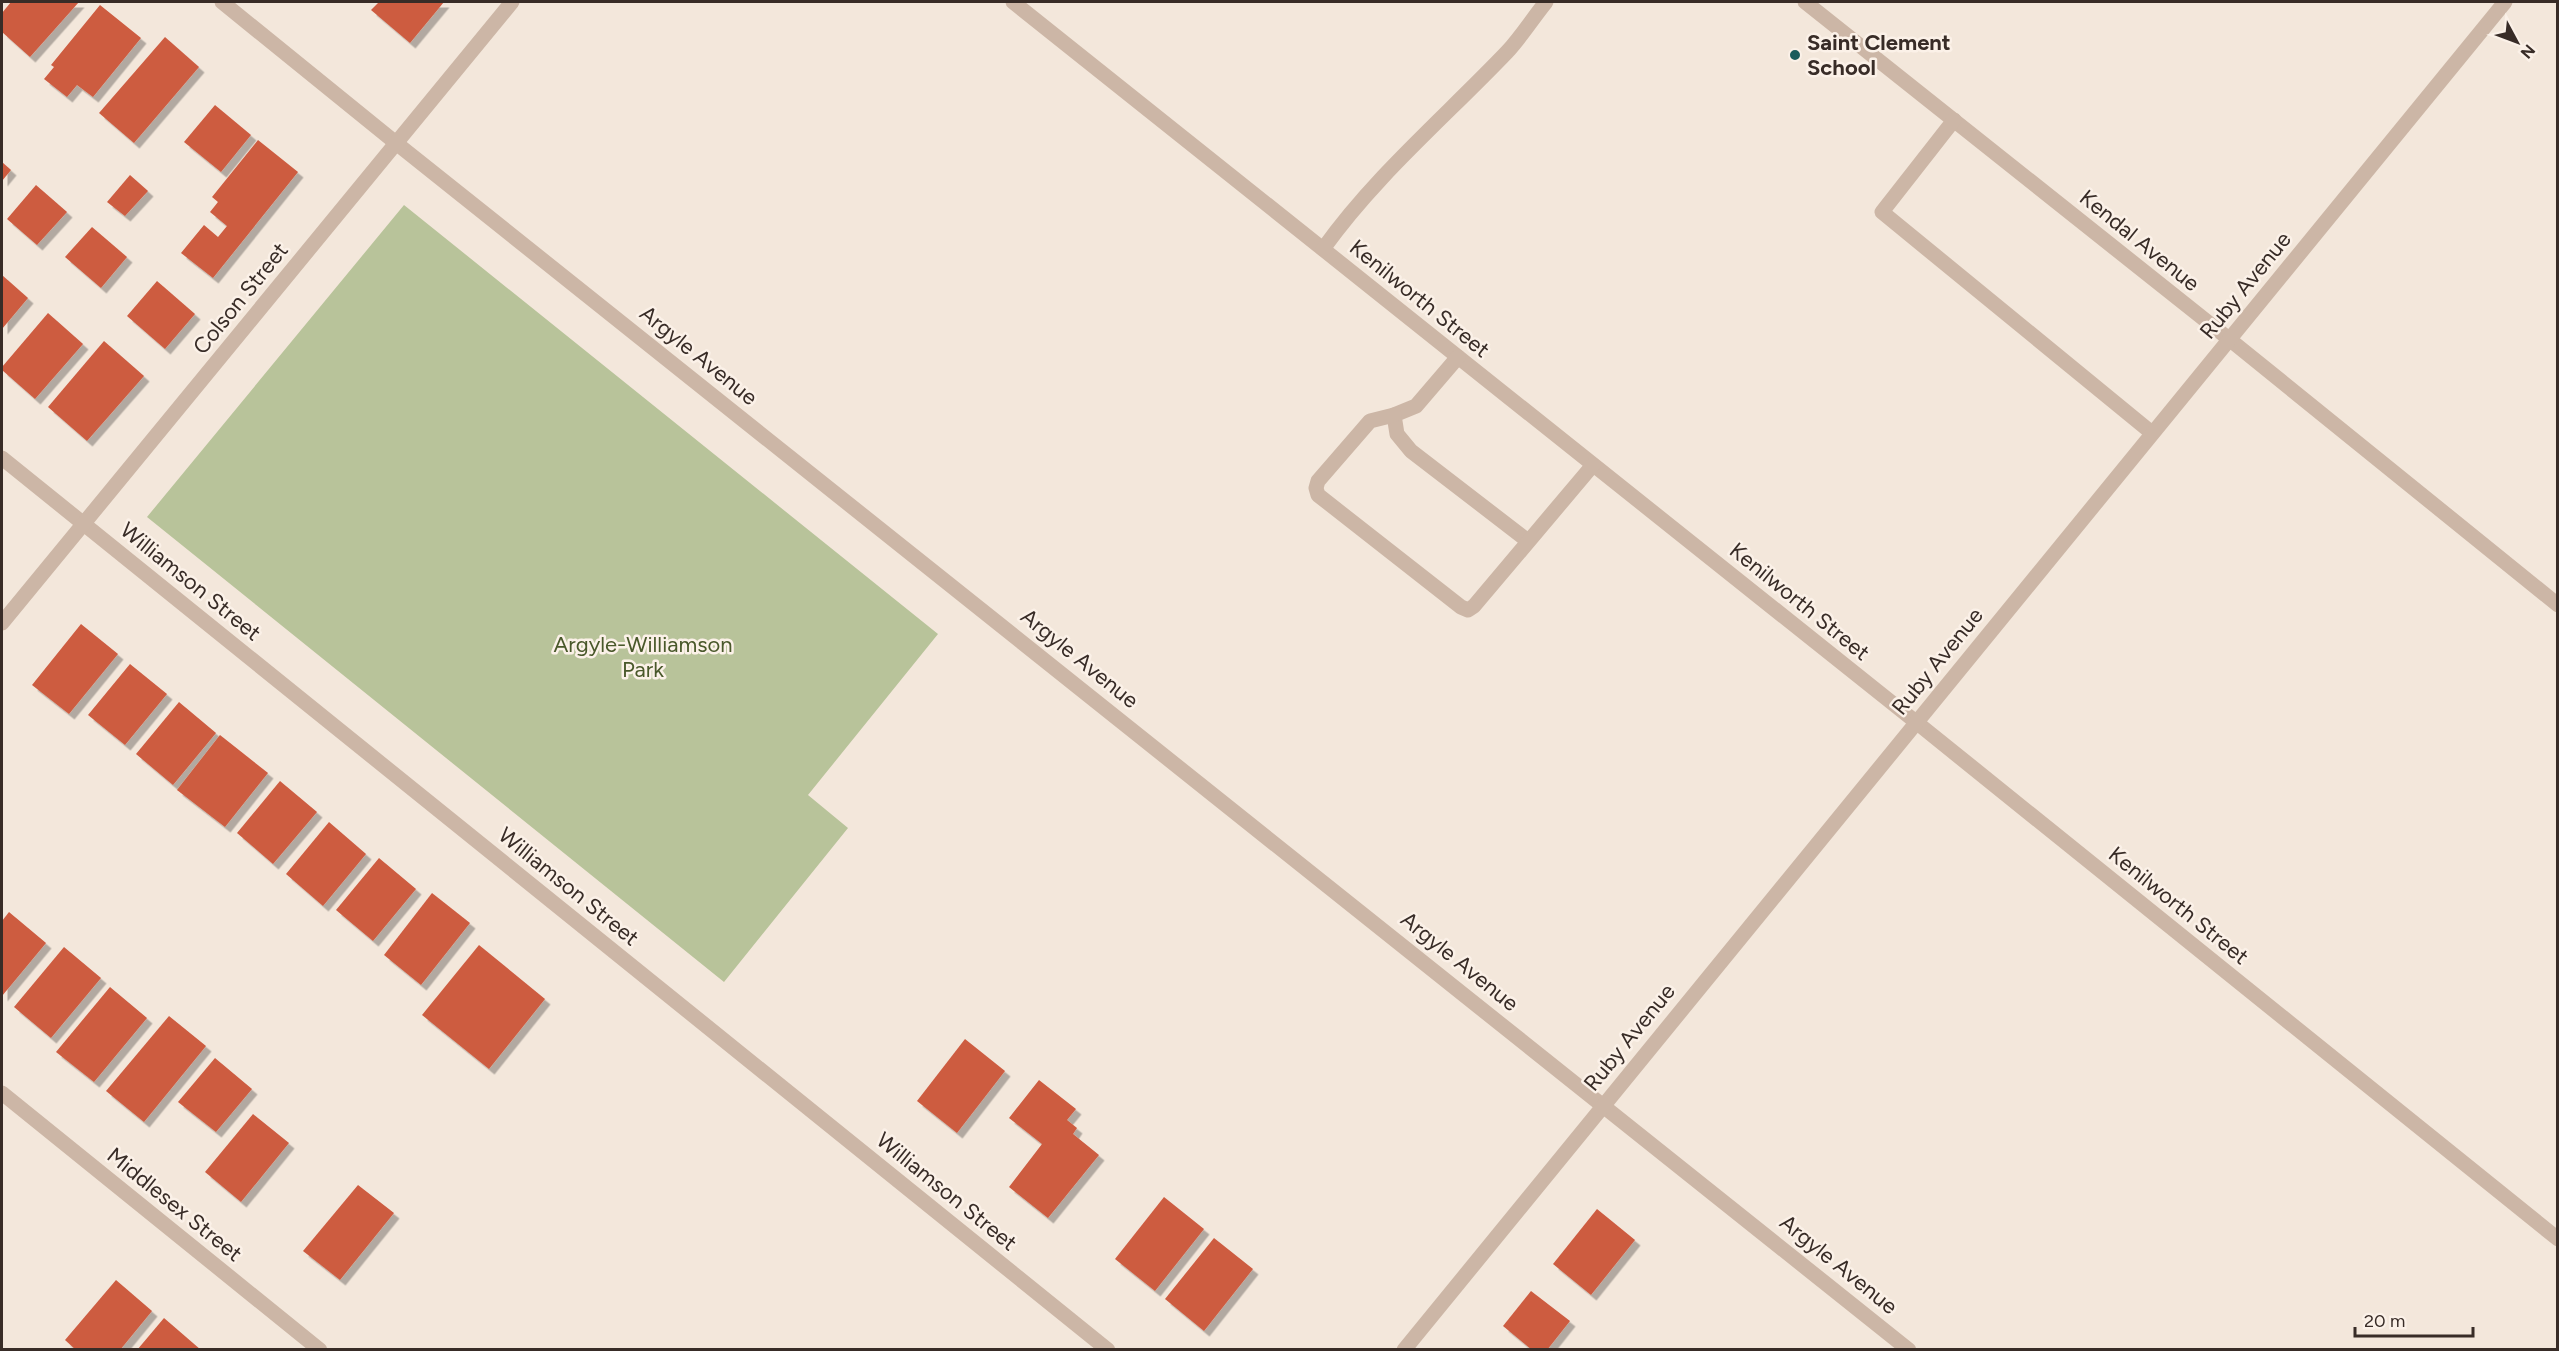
<svg xmlns="http://www.w3.org/2000/svg" width="2559" height="1351" font-family="Figtree,sans-serif">
	<defs>
		<filter id="shadow"><feDropShadow dx="5.5" dy="5.5" stdDeviation="0" flood-color="#0004"/></filter>
	</defs>
	<rect width="100%" height="100%" fill="#f3e7db"/>
	<polygon fill="#b8c39a" points="404,205 938,634 808,795 848,828 724,982 147,517"/>
	<g fill="#cd5b40" filter="url(#shadow)">
		<polygon points="11,2 79,2 30,57 2,32 2,13"/>
		<polygon points="379,2 444,2 410,43 371,10"/>
		<polygon points="100,5 141,38 93,97 77,85 67,97 44,79 54,67 51,65"/>
		<polygon points="165,37 199,67 134,143 99,113"/>
		<polygon points="215,105 251,135 221,172 184,142"/>
		<polygon points="258,140 298,172 213,278 181,253 204,225 218,237 227,226 210,212 218,202 212,197"/>
		<polygon points="2,162 11,170 2,181"/>
		<polygon points="130,175 148,191 125,216 107,202"/>
		<polygon points="36,185 67,212 37,245 7,219"/>
		<polygon points="92,227 127,257 101,288 65,257"/>
		<polygon points="2,275 28,298 2,329"/>
		<polygon points="157,281 195,314 165,349 127,316"/>
		<polygon points="48,313 83,344 35,399 2,370 2,367"/>
		<polygon points="104,341 144,376 87,441 48,407"/>
		<polygon points="81,624 118,654 69,714 32,685"/>
		<polygon points="130,664 167,694 125,745 88,715"/>
		<polygon points="179,702 216,733 173,785 136,754"/>
		<polygon points="220,735 268,773 225,827 177,790"/>
		<polygon points="280,781 317,812 273,864 237,833"/>
		<polygon points="329,822 366,854 323,906 286,874"/>
		<polygon points="379,858 416,889 373,941 336,910"/>
		<polygon points="432,893 470,923 421,985 384,955"/>
		<polygon points="9,912 46,943 2,996 2,921"/>
		<polygon points="479,945 545,999 489,1069 422,1015"/>
		<polygon points="64,947 101,978 51,1038 14,1007"/>
		<polygon points="110,987 147,1018 94,1082 56,1052"/>
		<polygon points="169,1016 206,1046 144,1122 106,1091"/>
		<polygon points="965,1039 1005,1071 957,1133 917,1101"/>
		<polygon points="215,1058 252,1089 216,1132 178,1102"/>
		<polygon points="1039,1080 1076,1109 1067,1120 1077,1128 1073,1134 1099,1155 1048,1218 1009,1187 1042,1144 1009,1118"/>
		<polygon points="253,1114 289,1143 241,1202 205,1172"/>
		<polygon points="358,1185 394,1213 340,1280 303,1251"/>
		<polygon points="1164,1197 1204,1229 1155,1291 1115,1259"/>
		<polygon points="1597,1209 1635,1240 1591,1295 1553,1264"/>
		<polygon points="1214,1238 1253,1269 1204,1331 1165,1299"/>
		<polygon points="116,1280 152,1311 120,1350 76,1350 65,1340"/>
		<polygon points="1531,1291 1570,1321 1547,1350 1532,1350 1503,1326"/>
		<polygon points="164,1318 201,1350 137,1350"/>
	</g>
	<g fill="none" stroke-linecap="round" stroke-linejoin="round">
		<g stroke="#ccb6a6" stroke-width="15">
			<polyline points="222,2 396,143 1909,1350"/>
			<polyline points="1013,2 1916,722 2558,1239"/>
			<polyline points="1805,2 2229,339 2558,605"/>
			<polyline points="1954,120 1882,212 2152,433"/>
			<path d="M1323,249C1375,176 1445,117 1507,52C1521,37 1533,18 1546,2"/>
			<polyline points="1458,357 1416,406 1394,415 1397,434 1411,451 1528,541"/>
			<polyline points="1394,415 1370,421 1318,481 1316,488 1318,495 1461,607 1468,610 1474,606 1593,465"/>
			<polyline points="2,458 1108,1350"/>
			<polyline points="2,623 512,2"/>
			<polyline points="2,1093 320,1350"/>
			<polyline points="1404,1350 2505,2"/>
		</g>
	</g>
	<circle fill="#1a5b5c" stroke="#fbf1e8" stroke-width="2" cx="1795" cy="55" r="6"/>
	<g text-anchor="middle" stroke-width="5" stroke-linejoin="round" paint-order="stroke">
		<g font-size="22" font-weight="bold" fill="#382c27" stroke="#fbf1e8" text-anchor="start">
			<text x="1807" y="50">Saint Clement<tspan x="1807" dy="25">School</tspan></text>
		</g>
		<g font-size="22" fill="#382c27" stroke="#fbf1e8">
			<text transform="translate(2140 240) rotate(39)" y="8">Kendal Avenue</text>
			<text transform="translate(2245 285) rotate(-51)" y="8">Ruby Avenue</text>
			<text transform="translate(240 298) rotate(-51)" y="8">Colson Street</text>
			<text transform="translate(1420 298) rotate(39)" y="8">Kenilworth Street</text>
			<text transform="translate(699 355) rotate(39)" y="8">Argyle Avenue</text>
			<text transform="translate(191 581) rotate(39)" y="8">Williamson Street</text>
			<text transform="translate(1800 601) rotate(39)" y="8">Kenilworth Street</text>
			<text transform="translate(1080 658) rotate(39)" y="8">Argyle Avenue</text>
			<text transform="translate(1937 661) rotate(-51)" y="8">Ruby Avenue</text>
			<text transform="translate(569 886) rotate(39)" y="8">Williamson Street</text>
			<text transform="translate(2179 905) rotate(39)" y="8">Kenilworth Street</text>
			<text transform="translate(1460 961) rotate(39)" y="8">Argyle Avenue</text>
			<text transform="translate(1629 1037) rotate(-51)" y="8">Ruby Avenue</text>
			<text transform="translate(947 1191) rotate(39)" y="8">Williamson Street</text>
			<text transform="translate(175 1204) rotate(39)" y="8">Middlesex Street</text>
			<text transform="translate(1839 1264) rotate(39)" y="8">Argyle Avenue</text>
		</g>
		<g font-size="22" fill="#49582a" stroke="#fbf1e8">
			<text x="643" y="652">Argyle-Williamson<tspan x="643" dy="25">Park</tspan></text>
		</g>
	</g>
	<rect width="2559" height="1351" fill="none" stroke="#382c27" stroke-width="6"/>
	<g transform="translate(2517 42) rotate(131)" stroke="#fbf1e8" stroke-width="4.5" paint-order="stroke">
	<path d="M0-4.5L10 22L0 15L-10 22Z" fill="#382c27"/>
	<text y="-9" font-size="16" font-weight="bold" text-anchor="middle" fill="#382c27">N</text>
	</g>
	<path d="M2355 1327v9h118v-9" fill="none" stroke="#382c27" stroke-width="3"/>
	<text x="2364" y="1327" font-size="18" fill="#382c27" stroke="#fbf1e8" stroke-width="4.5" paint-order="stroke">20 m</text>
</svg>
